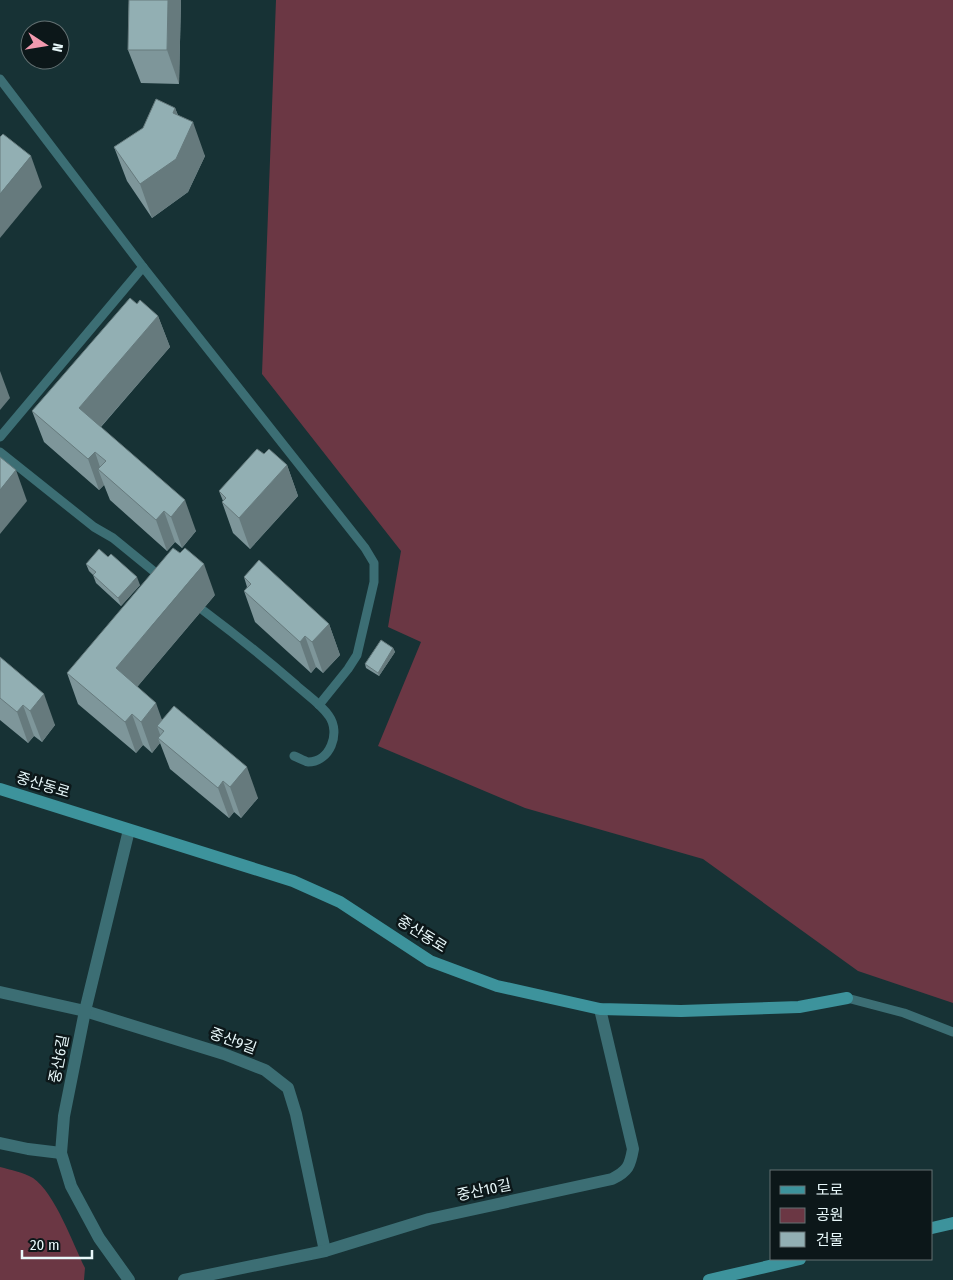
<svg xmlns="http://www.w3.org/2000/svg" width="953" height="1280" font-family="'Fira Sans Condensed','Noto Sans KR',sans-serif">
	<rect width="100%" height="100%" fill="#173235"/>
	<g fill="#6b3744">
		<polygon points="276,0 953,0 953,1003 858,971 703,859 525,808 378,746 421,642 388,627 401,551 262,374"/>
		<path d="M0,1167C11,1170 23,1172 33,1178C55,1193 73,1244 85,1268L84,1280H0Z"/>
	</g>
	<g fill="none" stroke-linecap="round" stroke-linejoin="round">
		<g stroke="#3c6e74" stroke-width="9">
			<polyline points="0,79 143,267 365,548 374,563 374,582 357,655 348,669 319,705"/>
			<polyline points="0,437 143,267"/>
			<polyline points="0,452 94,527 113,538 162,578"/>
			<path d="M204,611C236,635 266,659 296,685C307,695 321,704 329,716C341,733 330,762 308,762C304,761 299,758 294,756"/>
			<polyline points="847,998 904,1013 953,1032"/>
		</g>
		<g stroke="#3c6e74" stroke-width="12">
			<polyline points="0,992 85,1011 224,1054 265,1070 288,1088 296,1114 325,1251"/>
			<polyline points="0,1143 28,1149 61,1153"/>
			<polyline points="129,1280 99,1238 71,1186 61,1153 64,1116 85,1011 129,830"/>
			<path d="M184,1280L325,1251L429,1219L612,1179C628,1171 630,1166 633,1149L600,1009"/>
		</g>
		<g stroke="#3d939c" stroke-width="12">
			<polyline points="0,789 293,881 340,902 430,961 497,986 600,1009 681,1011 799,1007 847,998"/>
			<polyline points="932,1228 953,1223"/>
			<polyline points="709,1280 800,1259"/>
		</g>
	</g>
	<g fill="#7e969a">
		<polygon points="129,0 181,0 179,84 141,83 128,50"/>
		<polygon points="175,108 178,115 205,156 188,192 152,218 127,181 114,147"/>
		<polygon points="137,304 158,316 170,347 101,427 196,531 182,548 175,542 167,551 110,500 104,485 99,490 44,442 32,411"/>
		<polygon points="264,454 287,465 298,496 250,549 233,533 222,502 223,501 219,491"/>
		<polygon points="86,564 140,585 121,606 96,583 93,575 89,571"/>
		<polygon points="244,577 329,624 340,655 323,673 316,667 311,673 255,622 244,591 247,587"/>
		<polygon points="215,595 137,687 162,720 258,798 241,818 234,812 229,818 170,769 160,743 152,753 143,745 136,753 78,704 67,673"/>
		<polygon points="393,648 395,652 379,676 366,668 365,664"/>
		<polygon points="0,657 55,725 42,742 34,736 28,743 0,720"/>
	</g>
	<g fill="#667a7d">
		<polygon points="168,0 181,0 179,84 167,50"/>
		<polygon points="175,108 186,137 193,122 205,156 188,192 152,218 140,184"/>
		<polygon points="31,156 42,187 0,238 0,194"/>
		<polygon points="158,316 170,347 90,439 79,408"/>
		<polygon points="0,371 10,398 0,410"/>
		<polygon points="95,452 102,473 98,469 104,485 99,490 88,459"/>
		<polygon points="287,465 298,496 250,549 239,518"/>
		<polygon points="16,470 27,501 0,534 0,490"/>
		<polygon points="185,500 196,531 182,548 171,517"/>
		<polygon points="164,511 175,542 167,551 156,520"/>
		<polygon points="204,564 215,595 127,699 116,668"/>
		<polygon points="137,577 140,585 121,606 118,598"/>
		<polygon points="329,624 340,655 323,673 312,642"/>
		<polygon points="305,636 316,667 311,673 300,642"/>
		<polygon points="393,648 395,652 379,676 378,673"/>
		<polygon points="44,694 55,725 42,742 30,711"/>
		<polygon points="156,703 167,734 157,726 162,740 158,738 160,743 152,753 141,722"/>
		<polygon points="23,705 34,736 28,743 17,712"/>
		<polygon points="132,714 143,745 136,753 125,722"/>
		<polygon points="247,767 258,798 241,818 230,787"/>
		<polygon points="223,781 234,812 229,818 218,788"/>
	</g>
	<g fill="#92afb3" stroke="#667a7d">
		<polygon points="129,0 168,0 167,50 128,50"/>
		<polygon points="156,99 175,108 173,113 193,122 176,159 140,184 114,147 143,128"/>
		<polygon points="3,134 31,156 0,194 0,137"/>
		<polygon points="130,298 137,304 140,300 158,316 79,408 185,500 171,517 164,511 156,520 98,469 106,461 95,452 88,459 32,411"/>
		<polygon points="257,449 264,454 269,449 287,465 239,518 222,502 226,498 219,491"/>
		<polygon points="0,457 16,470 0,490"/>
		<polygon points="173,548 180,553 185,548 204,564 116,668 156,703 141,722 132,714 125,722 67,673"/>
		<polygon points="99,549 108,557 111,554 137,577 118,598 93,575 96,572 86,564"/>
		<polygon points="259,560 329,624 312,642 305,636 300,642 244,591 251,584 244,577"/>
		<polygon points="381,640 393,648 378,673 365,664"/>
		<polygon points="0,657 44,694 30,711 23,705 17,712 0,698"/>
		<polygon points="174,706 247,767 230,787 223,781 218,788 158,738 164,731 157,726"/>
	</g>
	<g text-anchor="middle" stroke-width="5" stroke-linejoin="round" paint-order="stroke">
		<g font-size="15" fill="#e8f8fa" stroke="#0c1719">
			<text transform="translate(43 785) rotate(17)" y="5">중산동로</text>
			<text transform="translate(422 934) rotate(32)" y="5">중산동로</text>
			<text transform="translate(233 1041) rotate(20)" y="5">중산9길</text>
			<text transform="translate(59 1059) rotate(-79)" y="5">중산6길</text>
			<text transform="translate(484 1190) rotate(-12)" y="5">중산10길</text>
		</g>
	</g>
	<rect x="770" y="1170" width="162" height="90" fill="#0c1719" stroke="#647173"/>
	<rect x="780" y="1186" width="25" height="8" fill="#3d939c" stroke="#647173"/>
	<text x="816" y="1195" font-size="15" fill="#e8f8fa">도로</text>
	<rect x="780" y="1208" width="25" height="15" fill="#6b3744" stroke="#647173"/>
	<text x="816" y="1220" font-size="15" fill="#e8f8fa">공원</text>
	<rect x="780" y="1232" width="25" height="15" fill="#92afb3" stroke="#647173"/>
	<text x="816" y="1245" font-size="15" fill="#e8f8fa">건물</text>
	<g transform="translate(45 45) rotate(102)"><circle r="24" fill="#0c1719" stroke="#647173"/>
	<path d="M0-4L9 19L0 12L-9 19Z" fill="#f29aaf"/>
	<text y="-8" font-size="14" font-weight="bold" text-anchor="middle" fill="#e8f8fa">N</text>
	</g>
	<path d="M22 1250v8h70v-8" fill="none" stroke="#e8f8fa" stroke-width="2.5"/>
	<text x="30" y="1250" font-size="15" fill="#e8f8fa" stroke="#0c1719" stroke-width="4" paint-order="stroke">20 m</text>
</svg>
